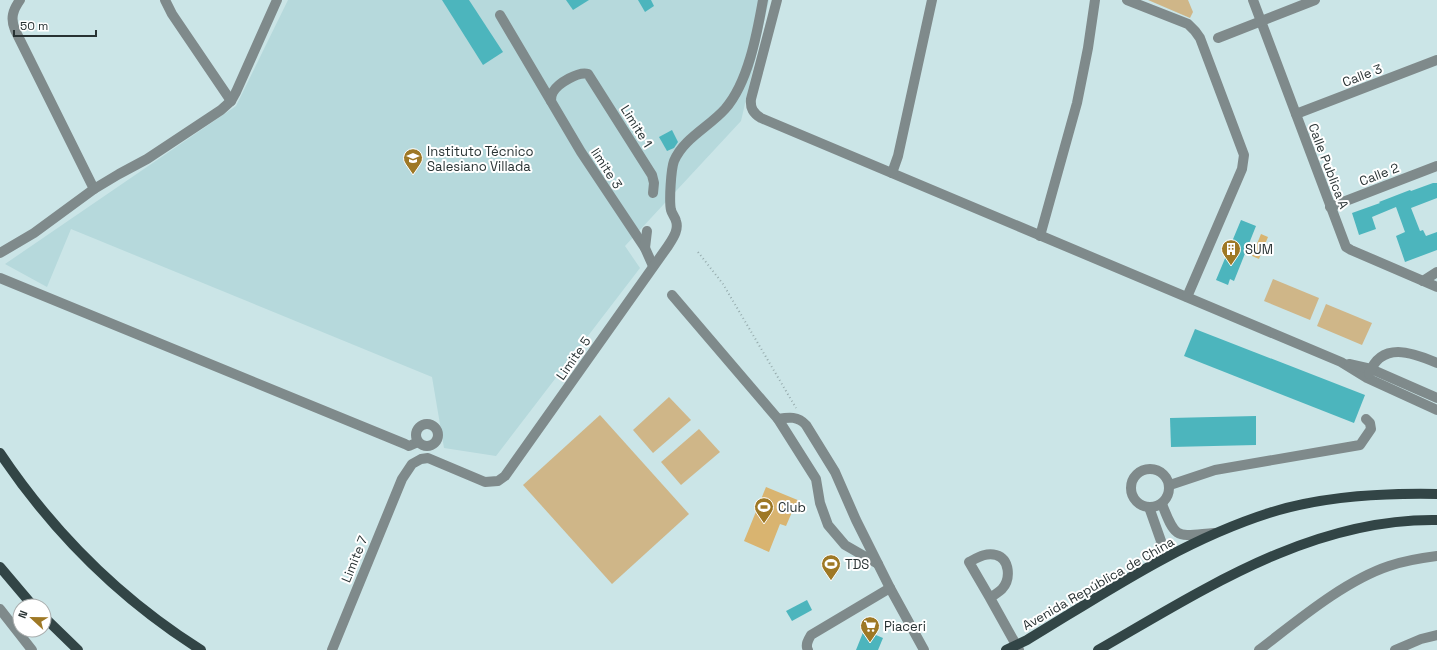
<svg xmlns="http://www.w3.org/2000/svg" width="1437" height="650" font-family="'Space Grotesk',sans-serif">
	<rect width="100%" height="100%" fill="#cbe5e7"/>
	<polygon fill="#b6d9dc" points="288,0 769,0 741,121 625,246 640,268 496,456 444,448 432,377 71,229 47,287 5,264 236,106"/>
	<g fill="#cfb688">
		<polygon points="1148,0 1188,0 1193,12 1190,18"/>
		<polygon points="1273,279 1319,298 1310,320 1264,301"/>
		<polygon points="1326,304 1372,323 1362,345 1317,326"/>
		<polygon points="669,397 691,420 653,453 633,430"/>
		<polygon points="600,415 689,514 612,584 523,485"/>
		<polygon points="699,429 720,452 681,485 661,462"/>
	</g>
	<g fill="#d9b470">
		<polygon points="1261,234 1268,237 1259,259 1252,256"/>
		<polygon points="766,487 800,501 795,513 792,512 786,526 780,524 769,552 744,541"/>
	</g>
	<g fill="#4cb5bd">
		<polygon points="442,0 469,0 503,52 483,65"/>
		<polygon points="566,0 589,0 573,10"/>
		<polygon points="638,0 651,0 654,6 645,12"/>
		<polygon points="672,130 678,142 674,148 667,151 659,137"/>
		<polygon points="1433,183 1437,183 1437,198 1411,208 1420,231 1423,230 1426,236 1437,232 1437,250 1405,262 1396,236 1405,232 1396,207 1372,217 1376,229 1359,235 1352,213 1380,203 1379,202 1410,190 1411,191"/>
		<polygon points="1241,220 1256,226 1234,281 1230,279 1228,285 1216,280"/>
		<polygon points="1195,329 1365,395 1354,423 1184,356"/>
		<polygon points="1256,416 1256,445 1171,447 1170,418"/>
		<polygon points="807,600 812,610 792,621 786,611"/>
		<polygon points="864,630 883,638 878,650 856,650"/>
	</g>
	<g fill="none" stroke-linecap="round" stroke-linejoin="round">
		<polyline stroke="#96abad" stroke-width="2" stroke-dasharray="1 3" stroke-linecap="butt" points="698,252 723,284 796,408"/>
		<g stroke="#7f8a8b" stroke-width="10">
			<path d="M20,0C13,10 10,18 15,30L94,189"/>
			<polyline points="165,0 172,14 231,101"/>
			<path d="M777,0L751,99C750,108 753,113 761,118L1341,362L1367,378L1437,410"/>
			<polyline points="1127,0 1188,24 1195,31 1200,38 1244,155 1242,169 1187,297"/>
			<polyline points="1253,0 1346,247 1351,250 1437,287"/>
			<polyline points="500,15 581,152 645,248 653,266"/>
			<polyline points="1218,38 1315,0"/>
			<path d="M551,101C551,98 551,95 553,92C558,83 579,71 588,74L652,175L654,183L653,193"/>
			<polyline points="1296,114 1437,60"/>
			<polyline points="892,173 898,156 932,0"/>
			<polyline points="1330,207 1437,166"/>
			<polyline points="1040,236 1077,103 1088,48 1095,0"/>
			<polyline points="645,248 647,231"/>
			<polyline points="0,253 34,233 94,189 119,174 147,159 221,110 231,101 236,92 277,0"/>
			<polyline points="0,278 405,444 409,446 418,442"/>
			<polyline points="1423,281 1437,272"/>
			<polyline points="672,295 778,419 816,479 820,503 828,525 845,545 878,564"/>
			<polyline points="1349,364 1371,369 1437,398"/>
			<path d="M1369,374C1381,341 1412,352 1437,363"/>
			<path d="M778,419C789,417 798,416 806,425L835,472L856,520L890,588L924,650"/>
			<circle cx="427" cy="435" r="11"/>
			<circle cx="1150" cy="488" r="19"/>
			<polyline points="1170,485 1215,470 1360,445 1371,429 1370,423 1366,419"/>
			<path d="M1162,504C1176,541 1177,536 1214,533"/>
			<polyline points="1149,507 1161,541 1159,560"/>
			<path d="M990,598L969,562C977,558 986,552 996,555C1010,559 1011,579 1002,589C999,592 994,595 990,598L1019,650"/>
			<polyline points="0,609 32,650"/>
			<path d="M332,650L402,479L412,464L421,459L428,458L485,482L498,481L505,476L668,246C673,238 679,230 676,221C675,217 672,214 671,210C669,201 671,169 674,161C684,138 709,127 725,109C748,83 757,34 763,0"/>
			<path d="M808,650C805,645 808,640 811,635L890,588"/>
			<path d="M1259,650C1297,621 1344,581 1389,566C1404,561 1421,558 1437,556"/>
			<polyline points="1395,650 1421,639 1437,635"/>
		</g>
		<g stroke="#324546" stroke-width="10">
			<path d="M0,453C53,532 120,599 201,650"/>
			<polyline points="0,567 33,606"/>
			<polyline points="44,617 78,650"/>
			<path d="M1006,650L1027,640C1105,593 1181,541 1269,513C1322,496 1381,493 1437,494"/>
			<path d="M1098,650C1203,590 1311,518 1437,520"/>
		</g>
	</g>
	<defs>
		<g id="school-pin" transform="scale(1)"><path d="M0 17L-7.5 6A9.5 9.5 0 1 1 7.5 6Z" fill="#9e7825" stroke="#fff"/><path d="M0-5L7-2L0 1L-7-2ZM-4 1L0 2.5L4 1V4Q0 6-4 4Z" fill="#fff"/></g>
		<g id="building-pin" transform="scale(1)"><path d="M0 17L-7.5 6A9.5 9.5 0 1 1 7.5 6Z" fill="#9e7825" stroke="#fff"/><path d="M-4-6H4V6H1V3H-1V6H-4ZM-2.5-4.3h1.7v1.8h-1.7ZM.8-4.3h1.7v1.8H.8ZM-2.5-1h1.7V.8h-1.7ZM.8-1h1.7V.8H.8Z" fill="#fff"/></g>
		<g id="stadium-pin" transform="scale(1)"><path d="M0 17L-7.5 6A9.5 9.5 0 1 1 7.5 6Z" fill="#9e7825" stroke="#fff"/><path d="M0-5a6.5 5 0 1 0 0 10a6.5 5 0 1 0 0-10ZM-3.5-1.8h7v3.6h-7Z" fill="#fff"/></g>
		<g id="supermarket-pin" transform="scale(1)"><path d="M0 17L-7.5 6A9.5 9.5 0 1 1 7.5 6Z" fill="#9e7825" stroke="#fff"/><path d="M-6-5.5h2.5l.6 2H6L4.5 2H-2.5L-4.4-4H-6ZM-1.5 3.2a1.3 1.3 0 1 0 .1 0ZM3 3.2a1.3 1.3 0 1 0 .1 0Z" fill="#fff"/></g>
	</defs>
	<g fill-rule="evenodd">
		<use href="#school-pin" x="413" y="158"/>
		<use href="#building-pin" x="1231" y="249"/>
		<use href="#stadium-pin" x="764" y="507"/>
		<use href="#stadium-pin" x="831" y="564"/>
		<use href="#supermarket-pin" x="870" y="626"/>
	</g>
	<g text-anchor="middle" stroke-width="4" stroke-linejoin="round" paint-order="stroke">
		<g font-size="13" fill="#283233" stroke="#fff">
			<text transform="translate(1362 75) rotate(-21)" y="5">Calle 3</text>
			<text transform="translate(637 126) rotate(58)" y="5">Limite 1</text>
			<text transform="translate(1329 166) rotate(69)" y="5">Calle Publica A</text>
			<text transform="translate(607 168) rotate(57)" y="5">limite 3</text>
			<text transform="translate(1379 174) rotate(-21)" y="5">Calle 2</text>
			<text transform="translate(573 358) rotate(-55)" y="5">Limite 5</text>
			<text transform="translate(354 559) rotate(-68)" y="5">Limite 7</text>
			<text transform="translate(1098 583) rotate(-30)" y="5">Avenida República de China</text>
		</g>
		<g font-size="13" fill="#283233" stroke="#fff" text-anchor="start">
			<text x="427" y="156">Instituto Técnico<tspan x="427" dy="15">Salesiano Villada</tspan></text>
			<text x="1245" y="254">SUM</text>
			<text x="778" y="512">Club</text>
			<text x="845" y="569">TDS</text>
			<text x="884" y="631">Piaceri</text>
		</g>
	</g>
	<g transform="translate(32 618) rotate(292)"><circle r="19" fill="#ffffff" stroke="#a9adad"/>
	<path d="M0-3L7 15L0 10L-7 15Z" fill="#9e7825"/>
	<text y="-6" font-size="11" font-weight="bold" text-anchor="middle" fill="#283233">N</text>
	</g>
	<path d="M14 30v6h82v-6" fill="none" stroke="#283233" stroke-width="2"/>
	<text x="20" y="30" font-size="12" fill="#283233" stroke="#ffffff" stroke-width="3" paint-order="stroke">50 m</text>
</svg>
